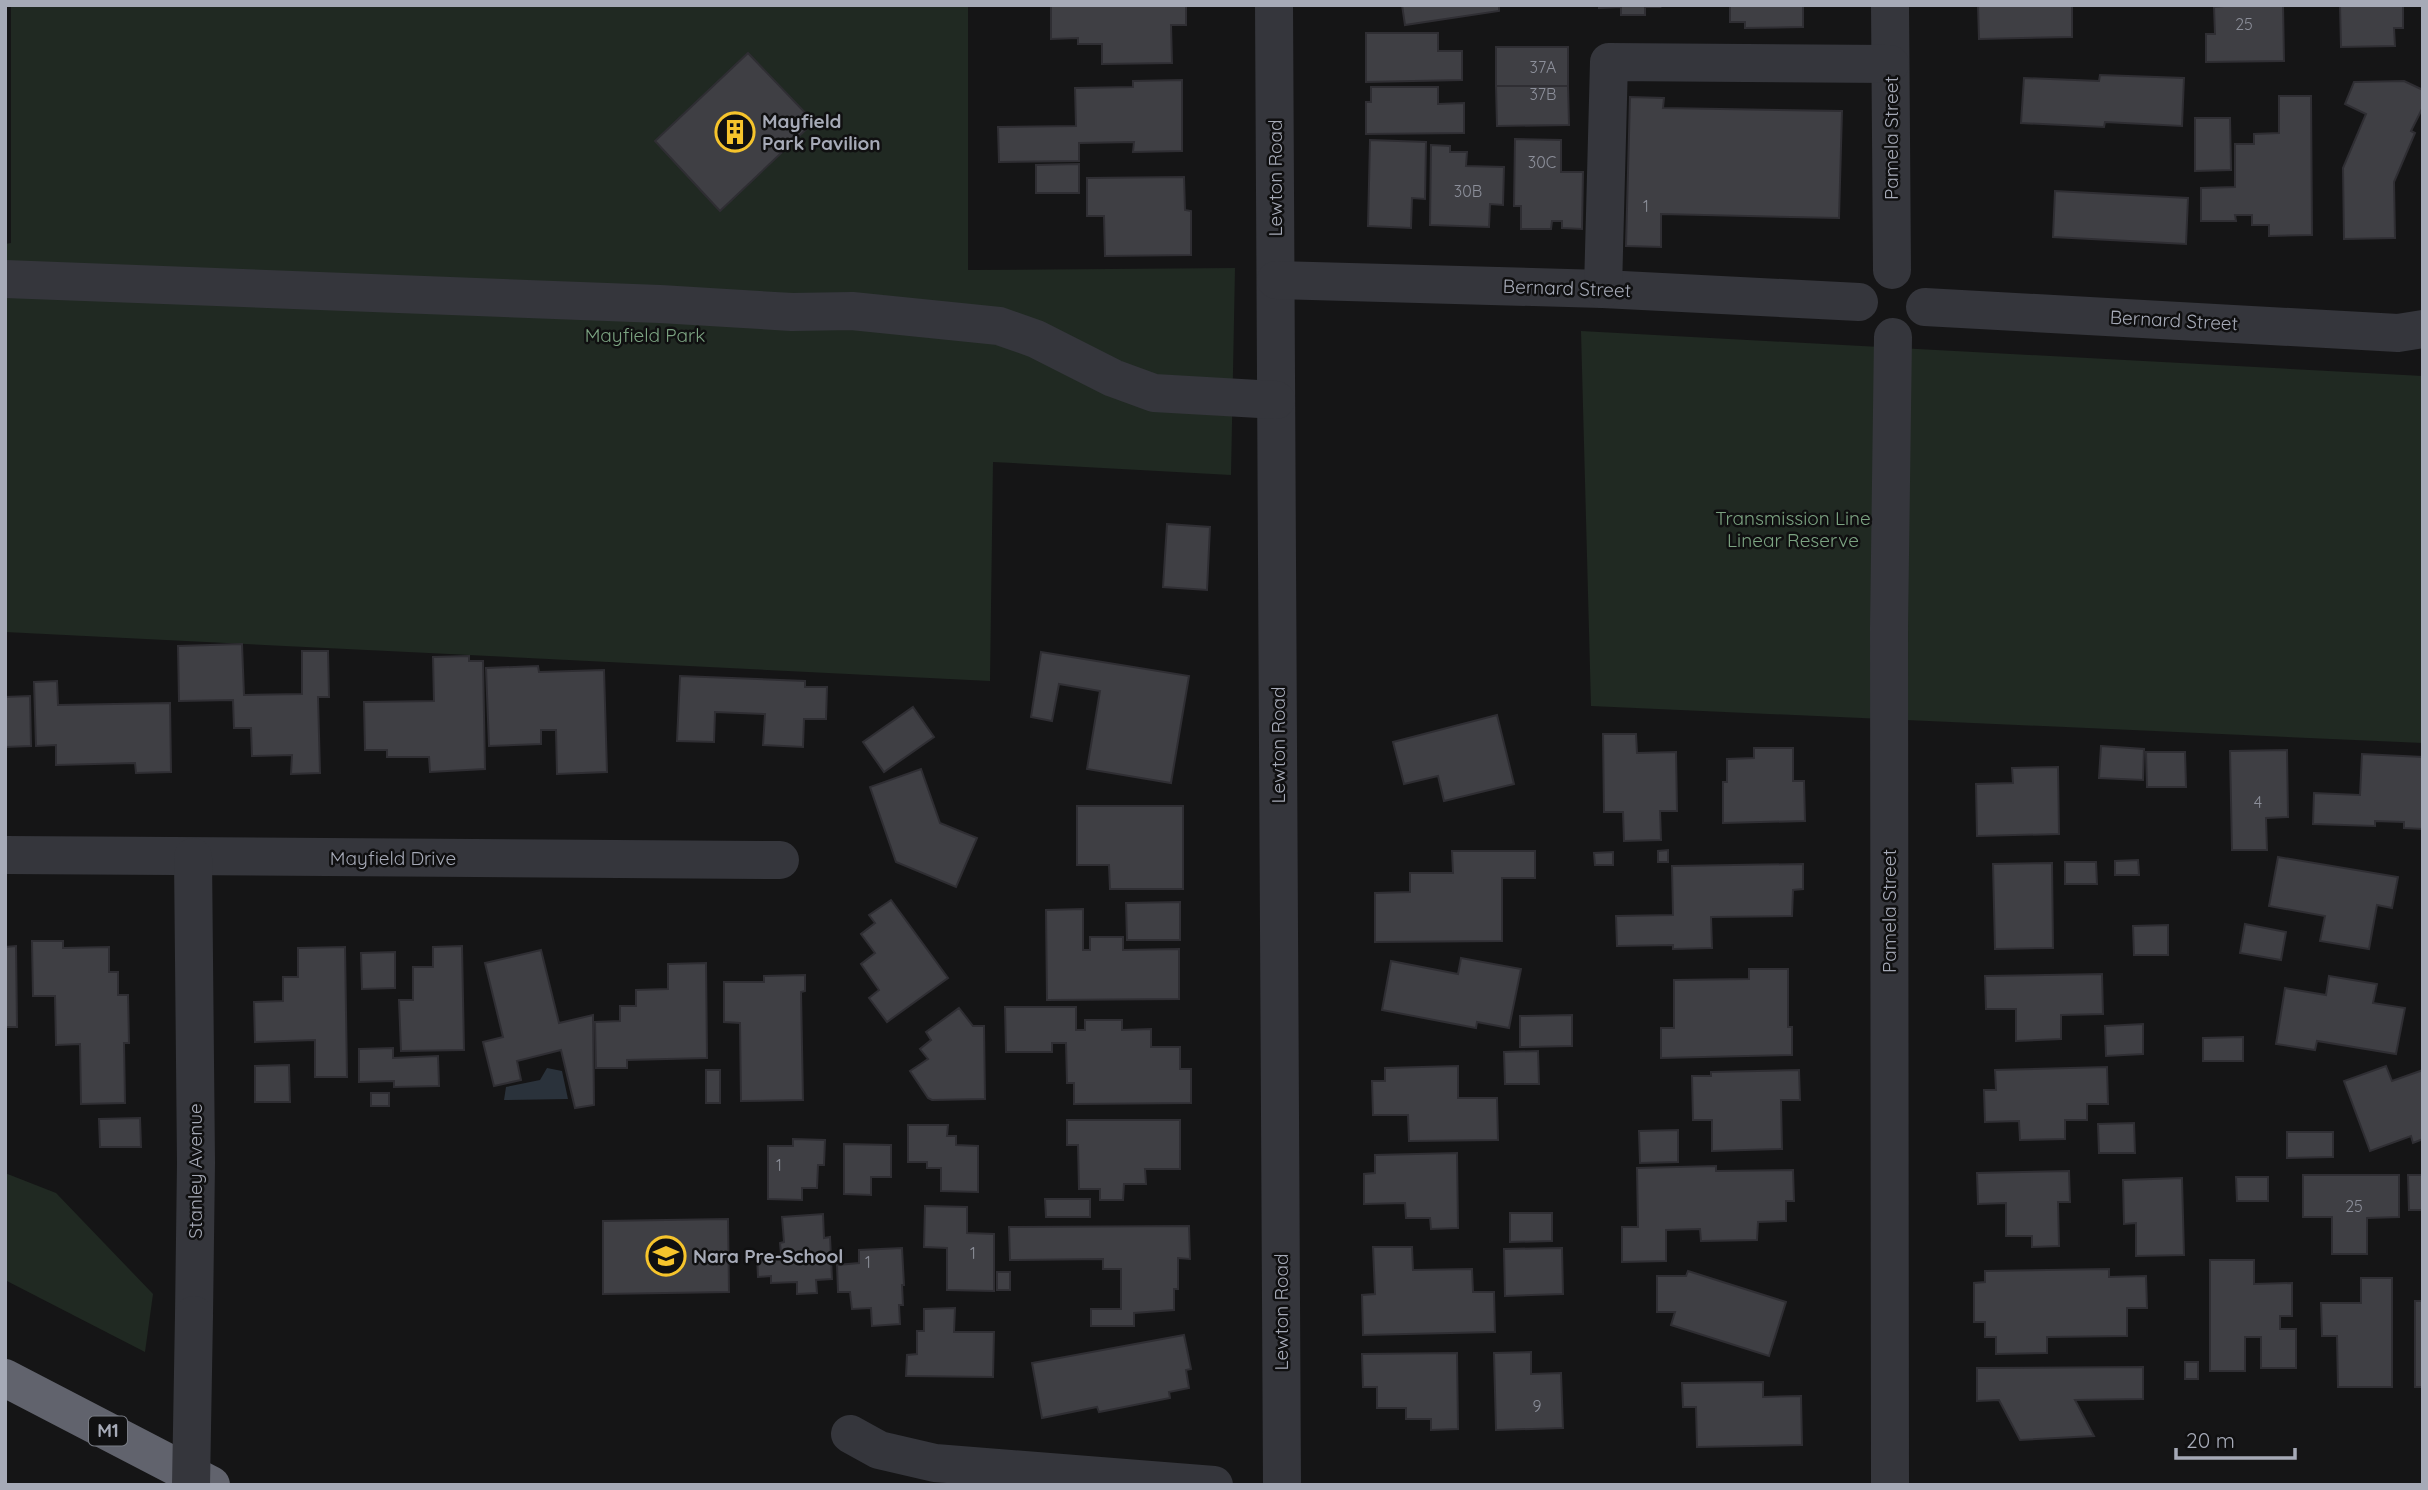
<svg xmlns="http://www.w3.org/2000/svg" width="2428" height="1490" font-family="Quicksand,sans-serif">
	<rect width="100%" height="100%" fill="#151516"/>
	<g fill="#202922">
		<polygon points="11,5 968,5 968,270 1235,268 1231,475 993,462 990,681 5,632 5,244 11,243"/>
		<polygon points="1581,331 2423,376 2423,743 1591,706"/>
		<polygon points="5,1173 56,1193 153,1294 145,1352 5,1280"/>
	</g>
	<polygon fill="#2a323b" points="547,1068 562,1071 568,1099 504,1100 506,1087 540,1080"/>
	<g fill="#3f3f44" stroke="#2f2e33" stroke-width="2">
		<polygon points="1051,5 1186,5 1186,25 1171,25 1172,63 1102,64 1102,44 1078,44 1078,38 1051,39"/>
		<polygon points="1402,5 1499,5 1499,11 1405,25"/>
		<polygon points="1599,5 1659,5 1660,7 1645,7 1645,15 1621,15 1621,7 1599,8"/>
		<polygon points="1730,5 1803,5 1803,27 1745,28 1745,22 1730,22"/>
		<polygon points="1978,5 2072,5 2072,37 1979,39"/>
		<polygon points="2234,5 2283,5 2284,61 2206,62 2206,34 2215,34 2214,7"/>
		<polygon points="2340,5 2403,5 2403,28 2394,28 2395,46 2341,47"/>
		<polygon points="1366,33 1438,33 1438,51 1462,51 1462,80 1366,82"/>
		<rect x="1496" y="47" width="72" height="39"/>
		<polygon points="748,53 814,122 720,211 655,141"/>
		<polygon points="2100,75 2184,78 2182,126 2105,122 2104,127 2021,123 2024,78 2099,81"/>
		<polygon points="1182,80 1182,151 1133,152 1134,142 1079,143 1079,161 999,162 998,127 1076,126 1075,88 1133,87 1133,81"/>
		<polygon points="2404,81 2423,90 2423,107 2411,131 2415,133 2394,182 2395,238 2344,239 2343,168 2366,114 2345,104 2354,82"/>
		<polygon points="1496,86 1568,86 1569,125 1497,126"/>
		<polygon points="1371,87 1438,87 1438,104 1464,103 1464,133 1366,134 1366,102 1371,102"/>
		<polygon points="2279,96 2311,96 2312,235 2269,236 2269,225 2252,225 2252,215 2235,215 2236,221 2201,221 2201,188 2235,187 2235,144 2254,144 2254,134 2279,133"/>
		<polygon points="1630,97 1664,98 1663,108 1842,111 1839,218 1661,214 1661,247 1626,246"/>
		<polygon points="2195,118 2230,118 2231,170 2195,171"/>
		<polygon points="1515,139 1561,140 1561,172 1583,172 1582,229 1562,228 1562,221 1552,221 1551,229 1521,229 1521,206 1514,206"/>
		<polygon points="1370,140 1426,142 1425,199 1412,198 1411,228 1368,226"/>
		<polygon points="1431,145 1450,146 1450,152 1467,152 1466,166 1504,167 1503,205 1490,204 1489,227 1430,225"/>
		<polygon points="1079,164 1079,193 1036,193 1036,165"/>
		<polygon points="1184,177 1185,210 1191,211 1191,255 1105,256 1104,216 1087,216 1087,178"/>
		<polygon points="2055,191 2188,198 2186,244 2053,237"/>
		<polygon points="1167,524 1210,527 1207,590 1163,587"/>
		<polygon points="242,644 244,695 302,694 302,651 328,651 329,697 318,697 320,773 291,774 292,755 252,756 251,728 234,728 233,700 179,701 178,646"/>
		<polygon points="1041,652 1189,676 1171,783 1087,769 1100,691 1059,684 1052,721 1031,717"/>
		<polygon points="469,656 469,661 483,661 485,769 430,772 429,757 387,757 387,750 365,750 364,702 434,701 433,657"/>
		<polygon points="538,666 539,672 604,670 607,772 557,774 556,730 541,730 541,744 489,746 486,668"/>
		<polygon points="680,676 805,681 805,687 827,687 826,719 804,719 803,747 763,745 765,714 715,712 714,742 677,741"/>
		<polygon points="57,681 58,705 170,703 171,772 136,773 135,763 56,765 56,745 36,746 34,682"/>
		<polygon points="30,696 31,746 5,747 5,697"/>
		<polygon points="913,707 934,737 884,772 863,742"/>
		<polygon points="1497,715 1514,784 1444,801 1438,776 1404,784 1393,742"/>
		<polygon points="1603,734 1636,734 1637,753 1676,752 1677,811 1660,811 1661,840 1624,841 1623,812 1604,812"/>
		<polygon points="2101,746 2144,749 2143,780 2099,778"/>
		<polygon points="1754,748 1793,748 1793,781 1804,781 1805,821 1723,823 1723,782 1727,782 1727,759 1754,758"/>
		<polygon points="2287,750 2288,817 2266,818 2267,850 2232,850 2230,751"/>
		<polygon points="2146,752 2185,752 2186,787 2147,787"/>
		<polygon points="2362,754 2423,757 2423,829 2404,828 2404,822 2375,821 2375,826 2313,824 2314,793 2360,795"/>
		<polygon points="2058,767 2059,834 1977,836 1976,784 2013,783 2012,768"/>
		<polygon points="921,769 940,823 977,838 956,887 896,862 870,787"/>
		<polygon points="1077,806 1183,806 1183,889 1110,889 1109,865 1077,865"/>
		<polygon points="1668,850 1668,862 1658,862 1658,851"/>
		<polygon points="1452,851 1535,851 1535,878 1502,878 1502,941 1375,942 1375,893 1410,892 1410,873 1453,873"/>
		<polygon points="1613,852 1613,865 1595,865 1594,853"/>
		<polygon points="2278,857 2398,877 2392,908 2377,905 2369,949 2320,941 2325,916 2269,906"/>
		<polygon points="2138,860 2139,875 2115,875 2115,861"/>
		<polygon points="2065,862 2096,862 2097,884 2065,884"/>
		<polygon points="2052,863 2053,948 1995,949 1993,864"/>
		<polygon points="1803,864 1803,889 1793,890 1792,916 1711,917 1712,948 1673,949 1673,945 1617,946 1616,916 1673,915 1672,866"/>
		<polygon points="891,900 948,978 887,1022 869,998 879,990 861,964 875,953 861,934 875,923 869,915"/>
		<polygon points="1180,902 1180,940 1127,940 1126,903"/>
		<polygon points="1083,909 1083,950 1090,950 1090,937 1123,937 1123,950 1179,949 1179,999 1047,1000 1046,910"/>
		<polygon points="2245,924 2286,932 2281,960 2240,953"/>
		<polygon points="2168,925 2168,955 2134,955 2133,926"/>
		<polygon points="32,941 63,941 63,948 109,947 109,972 118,972 118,995 128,995 129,1043 124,1043 125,1103 81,1104 80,1044 56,1045 55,996 33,996"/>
		<polygon points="16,946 17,1027 5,1027 5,947"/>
		<polygon points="462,946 464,1050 401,1051 399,1000 413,1000 413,967 433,967 433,947"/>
		<polygon points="345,947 347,1077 315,1077 315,1040 255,1042 254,1002 283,1001 283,977 298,977 298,948"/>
		<polygon points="541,950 559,1023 593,1015 594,1105 575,1108 561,1050 517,1061 521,1080 494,1086 483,1042 503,1037 485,963"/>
		<polygon points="395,952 395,988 362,989 361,953"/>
		<polygon points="1461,958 1521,969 1509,1028 1477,1022 1476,1028 1382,1010 1391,961 1458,974"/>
		<polygon points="706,963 707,1058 627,1060 627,1068 596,1068 595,1022 620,1021 620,1006 636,1006 636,990 668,989 668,964"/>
		<polygon points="1749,969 1788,969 1788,1027 1792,1027 1792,1055 1661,1058 1661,1028 1674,1028 1674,980 1749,979"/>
		<polygon points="2102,974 2103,1014 2061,1015 2061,1039 2016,1041 2016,1009 1986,1009 1985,976"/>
		<polygon points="805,975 805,991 801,992 803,1100 741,1101 740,1023 724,1022 724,982 764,982 764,976"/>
		<polygon points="2329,976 2377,984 2373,1003 2405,1008 2396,1054 2317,1041 2315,1050 2276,1044 2285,988 2326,995"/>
		<polygon points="1005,1007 1076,1007 1076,1030 1085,1030 1085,1020 1122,1020 1122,1030 1151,1029 1151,1047 1180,1047 1180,1069 1191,1069 1191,1103 1074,1104 1074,1083 1067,1083 1066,1043 1052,1043 1052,1052 1006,1052"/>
		<polygon points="959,1008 973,1026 984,1026 985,1099 932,1100 928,1098 910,1071 928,1059 920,1049 931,1040 926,1032"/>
		<polygon points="1572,1015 1572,1046 1520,1047 1520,1016"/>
		<polygon points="2143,1024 2143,1054 2106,1056 2105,1026"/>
		<polygon points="2243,1037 2243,1061 2203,1061 2203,1038"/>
		<polygon points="393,1048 393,1058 438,1056 439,1086 394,1087 394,1081 359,1082 359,1049"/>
		<polygon points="1538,1051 1539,1084 1505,1084 1504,1052"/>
		<polygon points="289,1065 290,1102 255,1102 255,1066"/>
		<polygon points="1458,1066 1458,1098 1497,1098 1498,1140 1409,1141 1408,1115 1373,1115 1372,1081 1385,1081 1385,1068"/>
		<polygon points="2386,1066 2392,1081 2423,1070 2423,1139 2413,1143 2411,1136 2370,1151 2344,1081"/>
		<polygon points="2107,1067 2108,1104 2087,1104 2087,1120 2065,1120 2065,1139 2020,1140 2019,1121 1985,1122 1984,1090 1996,1090 1995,1070"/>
		<rect x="706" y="1070" width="14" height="33"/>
		<polygon points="1799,1070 1800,1100 1781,1100 1782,1149 1712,1151 1712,1120 1693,1120 1692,1076 1711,1076 1711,1072"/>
		<rect x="371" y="1093" width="18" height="13"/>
		<polygon points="140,1118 141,1147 100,1147 99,1119"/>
		<polygon points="1067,1120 1180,1120 1180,1169 1145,1169 1146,1184 1124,1184 1123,1200 1100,1200 1100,1189 1079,1189 1078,1145 1067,1145"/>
		<polygon points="2134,1123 2135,1153 2099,1153 2098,1124"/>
		<polygon points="908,1125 948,1125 947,1136 956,1136 956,1145 978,1146 978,1192 941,1191 941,1168 927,1168 927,1162 908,1162"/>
		<polygon points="1678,1130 1678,1162 1640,1163 1639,1131"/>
		<polygon points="2287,1132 2333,1132 2333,1157 2287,1158"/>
		<polygon points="793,1139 825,1140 824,1165 818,1165 817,1188 802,1188 802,1200 768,1199 768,1146 793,1146"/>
		<polygon points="844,1144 891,1145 891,1177 871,1177 871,1195 844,1194"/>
		<polygon points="1457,1153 1458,1228 1431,1229 1430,1218 1406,1218 1405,1203 1364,1204 1364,1174 1375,1173 1375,1155"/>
		<polygon points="1716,1166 1716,1171 1793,1170 1794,1201 1786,1201 1786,1221 1758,1222 1757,1240 1701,1241 1700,1229 1666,1230 1666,1261 1622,1262 1622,1227 1638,1227 1637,1168"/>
		<polygon points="2069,1171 2070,1202 2058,1202 2059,1246 2032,1247 2032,1236 2006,1236 2006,1203 1978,1204 1977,1173"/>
		<polygon points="2303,1175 2399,1175 2399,1217 2367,1218 2367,1254 2332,1254 2332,1217 2303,1217"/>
		<polygon points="2408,1175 2423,1175 2423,1210 2409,1210"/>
		<polygon points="2236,1177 2268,1177 2268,1201 2237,1201"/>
		<polygon points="2182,1178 2184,1255 2136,1256 2136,1223 2124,1224 2123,1180"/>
		<polygon points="1045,1199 1090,1199 1090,1217 1046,1217"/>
		<polygon points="925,1206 967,1207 967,1233 994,1234 994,1291 947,1290 947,1248 924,1247"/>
		<polygon points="1510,1213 1552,1213 1552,1241 1510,1242"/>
		<polygon points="823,1214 824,1238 830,1237 832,1279 816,1280 817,1293 797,1294 797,1282 771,1283 771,1276 758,1277 757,1256 781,1254 780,1243 784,1242 782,1217"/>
		<polygon points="728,1219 729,1292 603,1294 603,1221"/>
		<polygon points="1189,1226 1190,1259 1178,1258 1178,1289 1174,1289 1174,1310 1134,1313 1134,1326 1091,1326 1091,1309 1121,1309 1121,1269 1103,1269 1103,1259 1010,1260 1009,1227"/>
		<polygon points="1373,1247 1412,1247 1413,1270 1472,1269 1473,1292 1494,1292 1495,1332 1363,1335 1362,1295 1375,1294"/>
		<polygon points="902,1248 904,1285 902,1285 903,1305 899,1305 900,1324 872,1326 871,1308 852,1309 850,1292 838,1292 837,1265 859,1263 859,1250"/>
		<polygon points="1562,1248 1563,1294 1505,1296 1504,1249"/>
		<polygon points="2210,1260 2254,1260 2254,1284 2292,1283 2292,1316 2280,1316 2280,1329 2296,1329 2296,1368 2261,1368 2261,1337 2245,1337 2245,1371 2210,1371"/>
		<polygon points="2109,1269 2109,1277 2146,1276 2147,1308 2127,1308 2127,1336 2047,1337 2047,1353 1996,1354 1996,1337 1985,1337 1985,1322 1974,1322 1974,1283 1985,1282 1985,1271"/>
		<polygon points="1688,1271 1786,1302 1769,1356 1671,1325 1675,1312 1657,1312 1657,1276 1686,1276"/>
		<rect x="997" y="1272" width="13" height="18"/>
		<polygon points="2361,1278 2392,1278 2392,1387 2338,1387 2337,1336 2322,1336 2321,1303 2361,1303"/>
		<rect x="2415" y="1301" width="8" height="86"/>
		<polygon points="955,1308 954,1332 994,1332 993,1377 906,1376 907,1355 917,1354 917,1331 924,1331 924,1309"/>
		<polygon points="1184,1335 1191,1369 1186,1370 1189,1388 1169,1392 1170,1398 1099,1412 1097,1407 1042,1418 1032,1363"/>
		<polygon points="1531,1352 1531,1374 1561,1373 1563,1428 1496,1430 1494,1353"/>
		<polygon points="1457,1353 1458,1429 1431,1430 1431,1419 1406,1419 1406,1408 1377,1408 1377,1387 1363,1387 1362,1354"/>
		<rect x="2185" y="1362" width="13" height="17"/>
		<polygon points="2143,1367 2143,1399 2075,1400 2094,1436 2020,1440 1999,1400 1977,1401 1977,1368"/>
		<polygon points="1763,1382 1763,1397 1801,1396 1802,1445 1697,1447 1696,1407 1683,1407 1682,1383"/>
	</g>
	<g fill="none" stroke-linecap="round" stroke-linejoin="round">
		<g stroke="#35363c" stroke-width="38">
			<polyline points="1274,5 1282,1485"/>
			<polyline points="1890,5 1892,270"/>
			<polyline points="5,279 660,304 792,312 852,311 960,322 999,326 1036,339 1113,378 1154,393 1276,400"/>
			<polyline points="1276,280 1603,289 1859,302"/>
			<polyline points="1603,289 1609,62 1890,64"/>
			<polyline points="1925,307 2398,333 2423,329"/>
			<polyline points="5,855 780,860"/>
			<polyline points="193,857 196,1163 194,1315"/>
			<polyline points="850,1434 879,1450 935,1463 1214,1485"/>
			<polyline points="1890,1485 1889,628 1893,337"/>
		</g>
		<polyline stroke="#61636d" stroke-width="38" points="5,1378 211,1485"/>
		<polyline stroke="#35363c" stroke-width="38" points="191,1485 194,1315"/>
	</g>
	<defs>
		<g id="building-ring" transform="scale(2.0125)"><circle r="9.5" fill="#101011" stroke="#f6c42c" stroke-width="1.5"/><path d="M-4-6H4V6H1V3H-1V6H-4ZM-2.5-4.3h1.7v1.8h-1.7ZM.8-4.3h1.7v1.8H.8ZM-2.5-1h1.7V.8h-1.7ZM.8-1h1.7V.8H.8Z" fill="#f6c42c"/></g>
		<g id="school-ring" transform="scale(2.0125)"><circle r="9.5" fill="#101011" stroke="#f6c42c" stroke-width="1.5"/><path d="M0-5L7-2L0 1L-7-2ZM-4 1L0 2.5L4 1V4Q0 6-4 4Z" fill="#f6c42c"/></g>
	</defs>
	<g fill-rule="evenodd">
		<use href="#building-ring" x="735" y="132"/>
		<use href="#school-ring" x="666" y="1256"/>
	</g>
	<g text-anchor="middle" stroke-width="5" stroke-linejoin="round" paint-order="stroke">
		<g font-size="16" fill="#8c8f9a">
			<text x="2244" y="30">25</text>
			<text x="1543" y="73">37A</text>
			<text x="1543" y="100">37B</text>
			<text x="1542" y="168">30C</text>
			<text x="1468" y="197">30B</text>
			<text x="1646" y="212">1</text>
			<text x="2258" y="808">4</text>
			<text x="779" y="1171">1</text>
			<text x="2354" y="1212">25</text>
			<text x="973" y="1259">1</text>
			<text x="868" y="1268">1</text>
			<text x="1537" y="1412">9</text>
		</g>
		<rect fill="#101011" stroke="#797c85" stroke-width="2" x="89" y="1416.5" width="38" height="29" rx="5"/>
		<g font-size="18" font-weight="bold" fill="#a6aab7">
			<text x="108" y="1437">M1</text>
		</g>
		<g font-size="19" font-weight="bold" fill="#a6aab7" stroke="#101011" text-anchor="start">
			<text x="762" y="128">Mayfield<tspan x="762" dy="22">Park Pavilion</tspan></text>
			<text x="693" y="1263">Nara Pre-School</text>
		</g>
		<g font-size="19" fill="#a6aab7" stroke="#101011">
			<text transform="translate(1891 138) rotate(-90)" y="7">Pamela Street</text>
			<text transform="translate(1275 178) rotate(-90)" y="7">Lewton Road</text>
			<text transform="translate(1567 288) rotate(2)" y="7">Bernard Street</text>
			<text transform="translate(2174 320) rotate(3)" y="7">Bernard Street</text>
			<text transform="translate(1278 745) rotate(-90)" y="7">Lewton Road</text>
			<text x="393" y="865">Mayfield Drive</text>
			<text transform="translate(1889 911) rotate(-90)" y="7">Pamela Street</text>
			<text transform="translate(195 1171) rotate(-90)" y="7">Stanley Avenue</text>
			<text transform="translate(1281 1312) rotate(-90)" y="7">Lewton Road</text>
		</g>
		<g font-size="19" fill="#7ca382" stroke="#101011">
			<text x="645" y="342">Mayfield Park</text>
			<text x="1793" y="525">Transmission Line<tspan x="1793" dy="22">Linear Reserve</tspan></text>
		</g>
	</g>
	<rect width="2428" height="1490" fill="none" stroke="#a6aab7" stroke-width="14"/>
	<path d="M2176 1448v10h119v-10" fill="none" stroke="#a6aab7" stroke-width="3.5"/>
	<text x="2186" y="1448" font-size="21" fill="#a6aab7" stroke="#101011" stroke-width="5" paint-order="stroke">20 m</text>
</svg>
